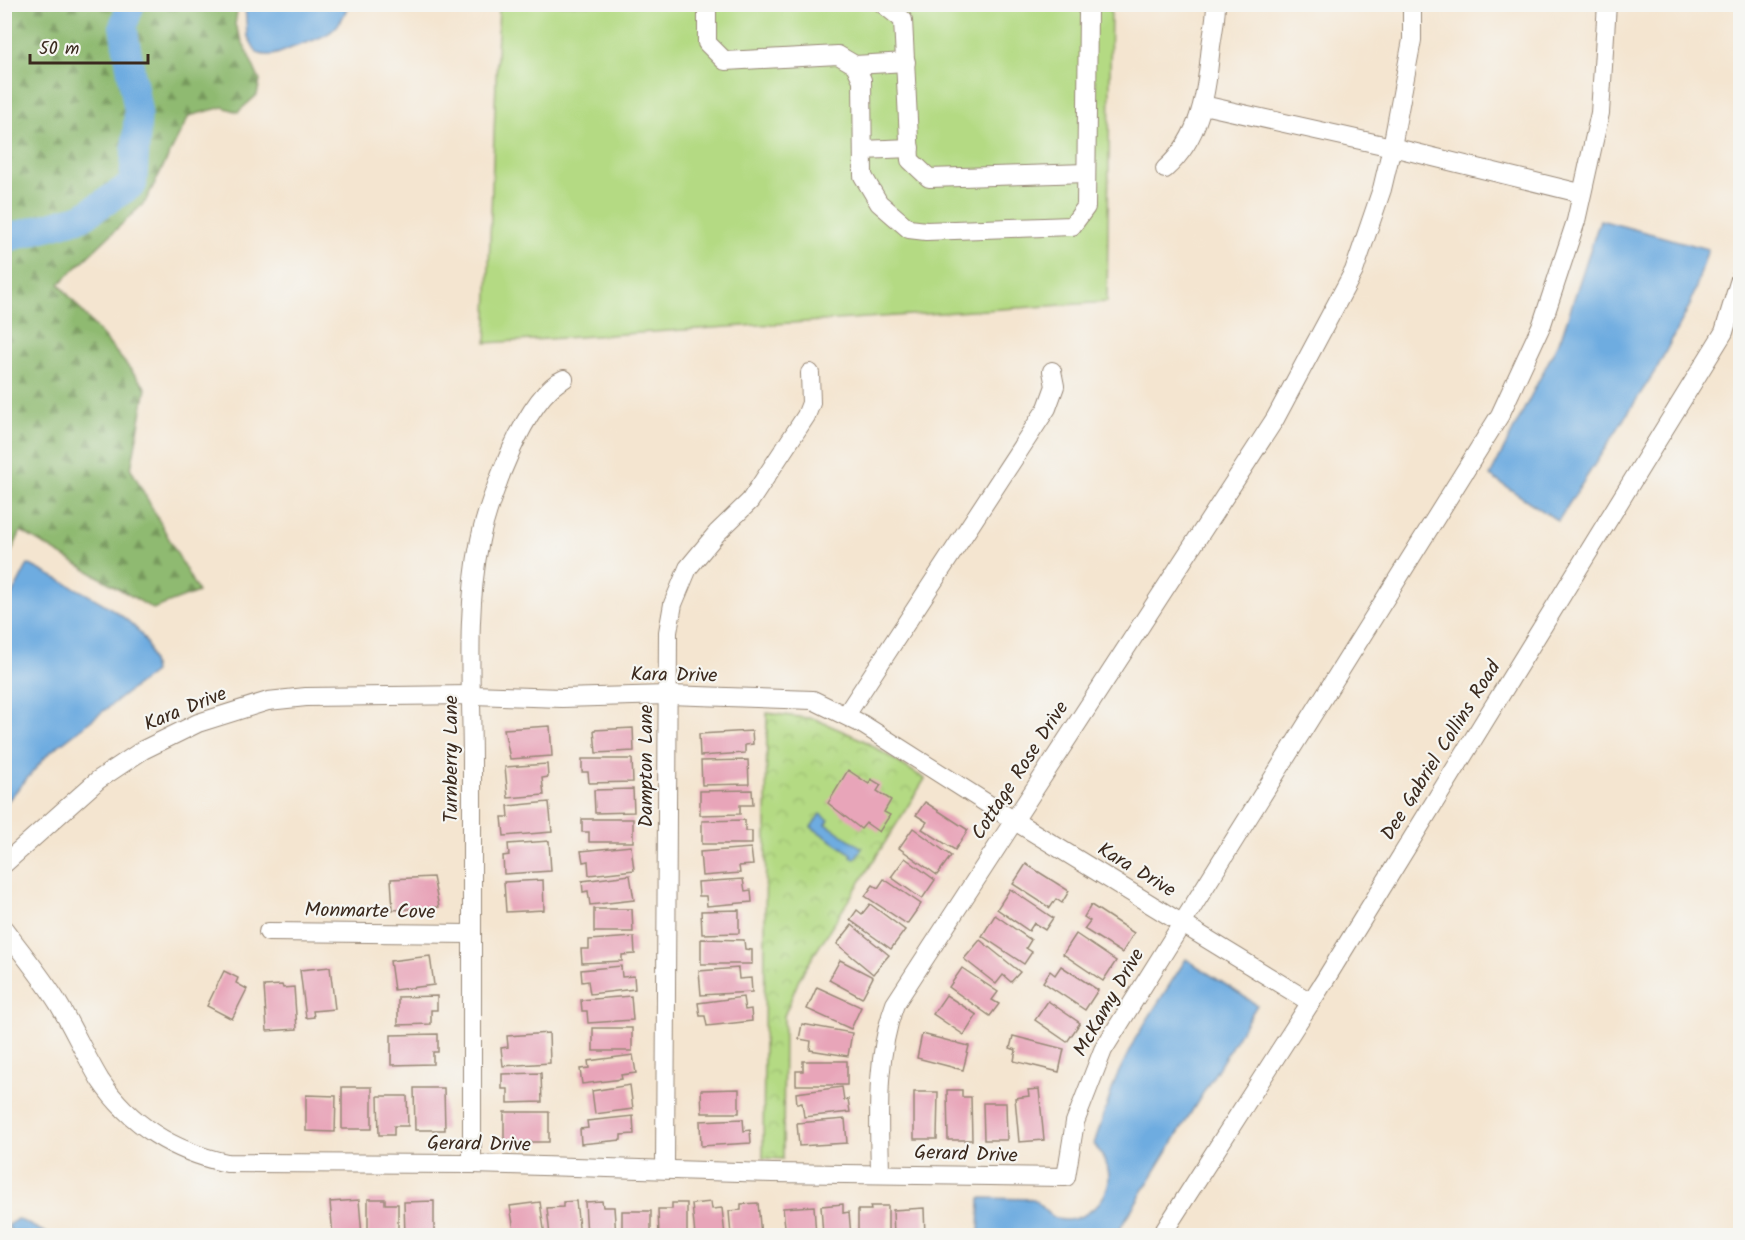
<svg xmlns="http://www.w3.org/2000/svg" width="1745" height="1240" font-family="Kalam,sans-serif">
	<defs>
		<pattern id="forest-firs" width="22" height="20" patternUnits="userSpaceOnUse" patternTransform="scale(1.5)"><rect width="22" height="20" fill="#8fba71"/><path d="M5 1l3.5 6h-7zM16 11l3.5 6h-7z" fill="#76975c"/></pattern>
		<pattern id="park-crowns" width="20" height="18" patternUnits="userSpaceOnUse" patternTransform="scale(1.5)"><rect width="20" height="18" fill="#b4da83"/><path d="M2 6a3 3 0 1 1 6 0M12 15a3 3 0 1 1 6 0" fill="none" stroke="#9cbb71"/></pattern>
	</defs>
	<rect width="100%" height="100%" fill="#f6f6f2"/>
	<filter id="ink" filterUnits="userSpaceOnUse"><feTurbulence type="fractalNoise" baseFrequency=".0167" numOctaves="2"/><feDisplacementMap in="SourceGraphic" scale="12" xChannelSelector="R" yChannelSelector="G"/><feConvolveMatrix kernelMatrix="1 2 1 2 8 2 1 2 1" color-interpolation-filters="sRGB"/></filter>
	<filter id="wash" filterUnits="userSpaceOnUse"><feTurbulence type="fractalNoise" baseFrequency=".008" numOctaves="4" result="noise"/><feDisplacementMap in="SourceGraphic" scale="24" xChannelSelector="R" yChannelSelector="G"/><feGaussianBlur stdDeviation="1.35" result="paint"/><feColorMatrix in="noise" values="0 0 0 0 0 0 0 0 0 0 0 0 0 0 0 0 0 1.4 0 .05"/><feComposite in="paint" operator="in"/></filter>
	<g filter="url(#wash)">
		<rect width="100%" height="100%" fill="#f4e5d0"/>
		<polygon fill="#b4da83" stroke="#788250" stroke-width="1.5" points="499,5 1111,5 1107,302 486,343"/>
		<polygon fill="url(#forest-firs)" stroke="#657248" stroke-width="1.5" points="5,4 238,5 235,25 260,81 257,95 238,112 223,107 189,116 145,202 59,284 146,388 131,469 198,592 153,609 21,531 5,566"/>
		<polygon fill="url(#park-crowns)" stroke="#788250" stroke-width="1.5" points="767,713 815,719 863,740 925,779 800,977 784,1016 783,1159 763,1158"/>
		<g fill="#6eace0" stroke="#546b7f" stroke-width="1.5">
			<path d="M245,5V4L348,5C339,34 323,37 297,46C282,51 273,59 257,53L247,35Z"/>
			<polygon points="1600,220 1708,249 1691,303 1657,368 1558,521 1490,476 1562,335"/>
			<path d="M28,564C60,581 117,605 140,633C149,644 152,658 154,672L49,753L5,804V609Z"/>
			<polygon points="820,814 829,820 826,824 862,848 855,859 851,857 852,854 811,827"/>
			<path d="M1186,959L1257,1005L1116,1235H979L980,1198L1034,1199C1040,1204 1048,1214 1055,1218C1079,1227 1109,1202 1109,1178C1109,1164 1101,1154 1094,1144L1116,1078L1135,1039Z"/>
			<polygon points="17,1219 18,1219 50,1235 14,1235 8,1226"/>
		</g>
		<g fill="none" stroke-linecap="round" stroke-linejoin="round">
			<polyline stroke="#6eace0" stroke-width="28" points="4,239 82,217 133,184 138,111 123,26 131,4"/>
		</g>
		<g id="blocks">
			<g fill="#e8a5b9">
				<polygon points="550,726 552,756 510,759 504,729"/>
				<polygon points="633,728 634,751 596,753 594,730"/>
				<polygon points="752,731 753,744 745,745 745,753 700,756 699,734"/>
				<polygon points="582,759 632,759 633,782 589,783 588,772 582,772"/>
				<polygon points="748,760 749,784 702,785 701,761"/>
				<polygon points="547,764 548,777 542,778 544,795 508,798 505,767"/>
				<polygon points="848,770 869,784 871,779 881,785 877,791 891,800 884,812 890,815 879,832 866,823 861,829 828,803"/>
				<polygon points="633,789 634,812 595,813 594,790"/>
				<polygon points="752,790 753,805 740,805 740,814 700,815 700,791"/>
				<polygon points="549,802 552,832 504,836 502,817 509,817 508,806"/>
				<polygon points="925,802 968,830 955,850 922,829 927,822 916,815"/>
				<polygon points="582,819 633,819 633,842 589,842 589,832 582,832"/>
				<polygon points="745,820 745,831 752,831 752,844 702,844 702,821"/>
				<polygon points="913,828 951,856 937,875 899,848"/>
				<polygon points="549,841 551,871 504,874 503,856 509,855 508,844"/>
				<polygon points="631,846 634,870 589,875 588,861 583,862 581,851"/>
				<polygon points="751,848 753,865 739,866 740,873 702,876 700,852"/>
				<polygon points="905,858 935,880 922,899 891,877"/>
				<polygon points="1026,864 1069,891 1062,903 1056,899 1050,908 1013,884"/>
				<polygon points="630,875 634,900 590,905 588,891 583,892 582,881"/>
				<polygon points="433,877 439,907 393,910 391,879"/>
				<polygon points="743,879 745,891 751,890 752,902 707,906 706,896 699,896 698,882"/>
				<polygon points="884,879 921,904 907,924 865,896 873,885 878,888"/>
				<polygon points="543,880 544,910 506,912 504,882"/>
				<polygon points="1010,889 1053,918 1045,930 1034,923 1029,931 997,909"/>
				<polygon points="870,904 905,930 891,949 850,920 857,910 862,914"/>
				<polygon points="1091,905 1134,933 1122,953 1084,929 1090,921 1084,917"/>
				<polygon points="594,909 632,909 633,932 594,932"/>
				<polygon points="739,910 739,933 702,934 701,911"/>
				<polygon points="995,915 1031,940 1026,948 1032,952 1024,964 982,936"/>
				<polygon points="852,925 889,955 873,974 837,944"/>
				<polygon points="1076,934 1116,961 1103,981 1063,954"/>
				<polygon points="634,937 635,954 622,955 622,961 582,963 581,949 589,949 589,940"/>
				<polygon points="701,939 744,940 745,949 752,950 752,964 701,964"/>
				<polygon points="980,940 1020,972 1011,982 1003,975 996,984 964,959"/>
				<polygon points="430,956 434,985 394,990 390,961"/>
				<polygon points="840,960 873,977 862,998 829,980"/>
				<polygon points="621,966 622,977 634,976 635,989 590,994 588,981 582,982 581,970"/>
				<polygon points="1061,966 1098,990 1085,1010 1043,982 1050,971 1055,975"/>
				<polygon points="330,967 335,1009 313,1011 314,1017 306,1018 300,970"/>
				<polygon points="738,968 739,979 751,978 752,992 701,995 699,971"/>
				<polygon points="962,968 998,992 992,1000 999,1004 990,1016 949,987"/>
				<polygon points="224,971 238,978 236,983 247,989 232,1019 207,1006"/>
				<polygon points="282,985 283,988 294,987 297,1029 267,1031 264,986"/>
				<polygon points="817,987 861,1007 851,1029 807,1009"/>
				<polygon points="946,995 977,1015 964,1035 933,1014"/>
				<polygon points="437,996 437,1010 431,1010 431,1024 398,1025 398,997"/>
				<polygon points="631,996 633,1020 588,1023 587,1011 582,1011 581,1000"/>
				<polygon points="743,997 745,1010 751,1009 752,1021 707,1026 705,1016 700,1016 698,1003"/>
				<polygon points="1048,1001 1080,1023 1067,1042 1035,1020"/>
				<polygon points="802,1024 852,1033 848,1056 810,1050 811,1041 799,1039"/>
				<rect x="593" y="1028" width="39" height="23"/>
				<polygon points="549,1033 550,1063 503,1066 501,1048 508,1047 507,1036"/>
				<polygon points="438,1034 438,1052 433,1052 433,1064 391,1065 391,1035"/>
				<polygon points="922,1034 969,1046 963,1070 917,1058"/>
				<polygon points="1013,1036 1064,1049 1059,1072 1014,1061 1016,1050 1010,1048"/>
				<polygon points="633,1055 636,1073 621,1075 622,1079 582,1084 580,1069 589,1068 588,1061"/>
				<polygon points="803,1061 847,1061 847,1085 796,1085 796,1071 803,1071"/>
				<polygon points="541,1073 542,1102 508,1103 508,1089 502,1089 502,1074"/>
				<polygon points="630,1085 633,1109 595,1114 592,1091"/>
				<rect x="342" y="1087" width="30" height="42"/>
				<polygon points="842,1087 844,1100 848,1099 850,1112 804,1117 802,1103 797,1104 796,1093"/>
				<polygon points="414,1088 444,1088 445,1130 415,1130"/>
				<polygon points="739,1089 739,1113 702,1113 701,1090"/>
				<polygon points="1039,1089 1044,1140 1019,1142 1015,1098 1029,1096 1028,1090"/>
				<polygon points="947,1090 962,1090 962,1097 971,1097 972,1140 948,1140"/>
				<polygon points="914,1092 938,1092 937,1139 914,1139"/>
				<polygon points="306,1095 336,1096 335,1132 306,1131"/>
				<polygon points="378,1096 407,1096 408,1126 394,1126 394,1135 379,1135"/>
				<polygon points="983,1103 1006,1103 1007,1140 984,1140"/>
				<rect x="504" y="1112" width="45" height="30"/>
				<polygon points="633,1116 634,1134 621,1135 621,1140 581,1144 580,1129 588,1128 587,1121"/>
				<polygon points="743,1119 744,1131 750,1130 751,1143 701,1146 700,1121"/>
				<polygon points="845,1119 847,1143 799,1146 797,1123"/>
				<polygon points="368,1199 385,1199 385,1204 398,1204 398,1236 368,1236"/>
				<polygon points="359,1200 362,1236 333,1236 330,1202"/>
				<polygon points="434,1201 434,1236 405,1236 404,1202"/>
				<polygon points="576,1201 580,1236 550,1236 547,1208 563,1207 563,1202"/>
				<polygon points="602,1201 603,1207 614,1207 616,1236 587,1236 585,1202"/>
				<polygon points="540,1202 545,1236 515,1236 510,1206"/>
				<polygon points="711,1202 712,1209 722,1208 725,1236 695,1236 692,1204"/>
				<polygon points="672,1203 687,1203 687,1236 659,1236 658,1209 672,1209"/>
				<polygon points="758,1203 761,1236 731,1236 729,1211 741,1210 741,1204"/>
				<polygon points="843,1204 843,1213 849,1212 851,1236 823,1236 821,1206"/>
				<polygon points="814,1206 816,1236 786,1236 783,1208"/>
				<polygon points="870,1206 888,1206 888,1236 858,1236 858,1210 871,1210"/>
				<polygon points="924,1208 925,1236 894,1236 893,1210"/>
				<rect x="622" y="1211" width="29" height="25"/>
			</g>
		</g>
	</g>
	<g filter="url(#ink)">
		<use href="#blocks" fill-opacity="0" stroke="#988877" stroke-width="1.5"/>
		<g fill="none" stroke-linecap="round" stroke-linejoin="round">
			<g stroke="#988877" stroke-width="20">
				<g id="minor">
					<polyline points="707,4 707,43 725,61 838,55 855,65 862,80 863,176 879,203 909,229 926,231 1072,226 1086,207 1088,10 1083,4"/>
					<polyline points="883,4 903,20 910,160 929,178 1086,173"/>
					<polyline points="855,65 906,62"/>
					<polyline points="1203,105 1392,147 1580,193"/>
					<polyline points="863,150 910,148"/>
					<path d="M1165,169C1202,136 1206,93 1211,46C1213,32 1216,18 1216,4"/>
					<polyline points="846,715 1047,408 1055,386 1052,371"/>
					<polyline points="4,864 98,780 143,750 198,723 268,701 306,697 472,695 562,698 668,695 813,700 862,724 1013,820 1310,1002"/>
					<path d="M4,929C22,953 42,977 58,1003C73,1028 85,1055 100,1080C130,1125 175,1152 227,1163L472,1164L773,1173L1066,1177L1075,1122L1103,1050L1500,415L1542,324L1576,221L1600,113L1607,4"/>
					<polyline points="268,932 472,934"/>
					<path d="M472,1164C471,1031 472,898 472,766C472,692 465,613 480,540C488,501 526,395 564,379"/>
					<polyline points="665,1169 668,632 673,604 688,568 717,533 750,501 806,416 811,403 810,373"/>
					<path d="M880,1173C879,1116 875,1058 895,1004L1275,419L1354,271L1382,189L1392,147L1412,40V4"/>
					<polyline points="1161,1236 1325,980 1724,332 1740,279"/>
				</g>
			</g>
			<use href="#minor" stroke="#fff" stroke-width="18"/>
		</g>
	</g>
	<g text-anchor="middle" stroke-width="4.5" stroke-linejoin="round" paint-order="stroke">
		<g font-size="20" fill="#3b2a1e" stroke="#f6f6f2">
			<text transform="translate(674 674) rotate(1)" y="7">Kara Drive</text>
			<text transform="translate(185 708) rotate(-22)" y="7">Kara Drive</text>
			<text transform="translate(1440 750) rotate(-58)" y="7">Dee Gabriel Collins Road</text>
			<text transform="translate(450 759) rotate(-90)" y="7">Turnberry Lane</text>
			<text transform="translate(645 766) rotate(-90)" y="7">Dampton Lane</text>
			<text transform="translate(1019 770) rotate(-57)" y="7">Cottage Rose Drive</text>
			<text transform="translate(1137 869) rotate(31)" y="7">Kara Drive</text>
			<text transform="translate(370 910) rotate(1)" y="7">Monmarte Cove</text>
			<text transform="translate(1108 1002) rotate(-60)" y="7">McKamy Drive</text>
			<text transform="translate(479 1143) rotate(1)" y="7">Gerard Drive</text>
			<text transform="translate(966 1153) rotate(2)" y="7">Gerard Drive</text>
		</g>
	</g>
	<rect width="1745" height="1240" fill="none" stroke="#f6f6f2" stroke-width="24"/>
	<path d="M30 54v9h118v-9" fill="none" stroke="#3b2a1e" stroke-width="3"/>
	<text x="39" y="54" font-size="18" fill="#3b2a1e" stroke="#f6f6f2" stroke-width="4.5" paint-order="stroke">50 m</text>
</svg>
